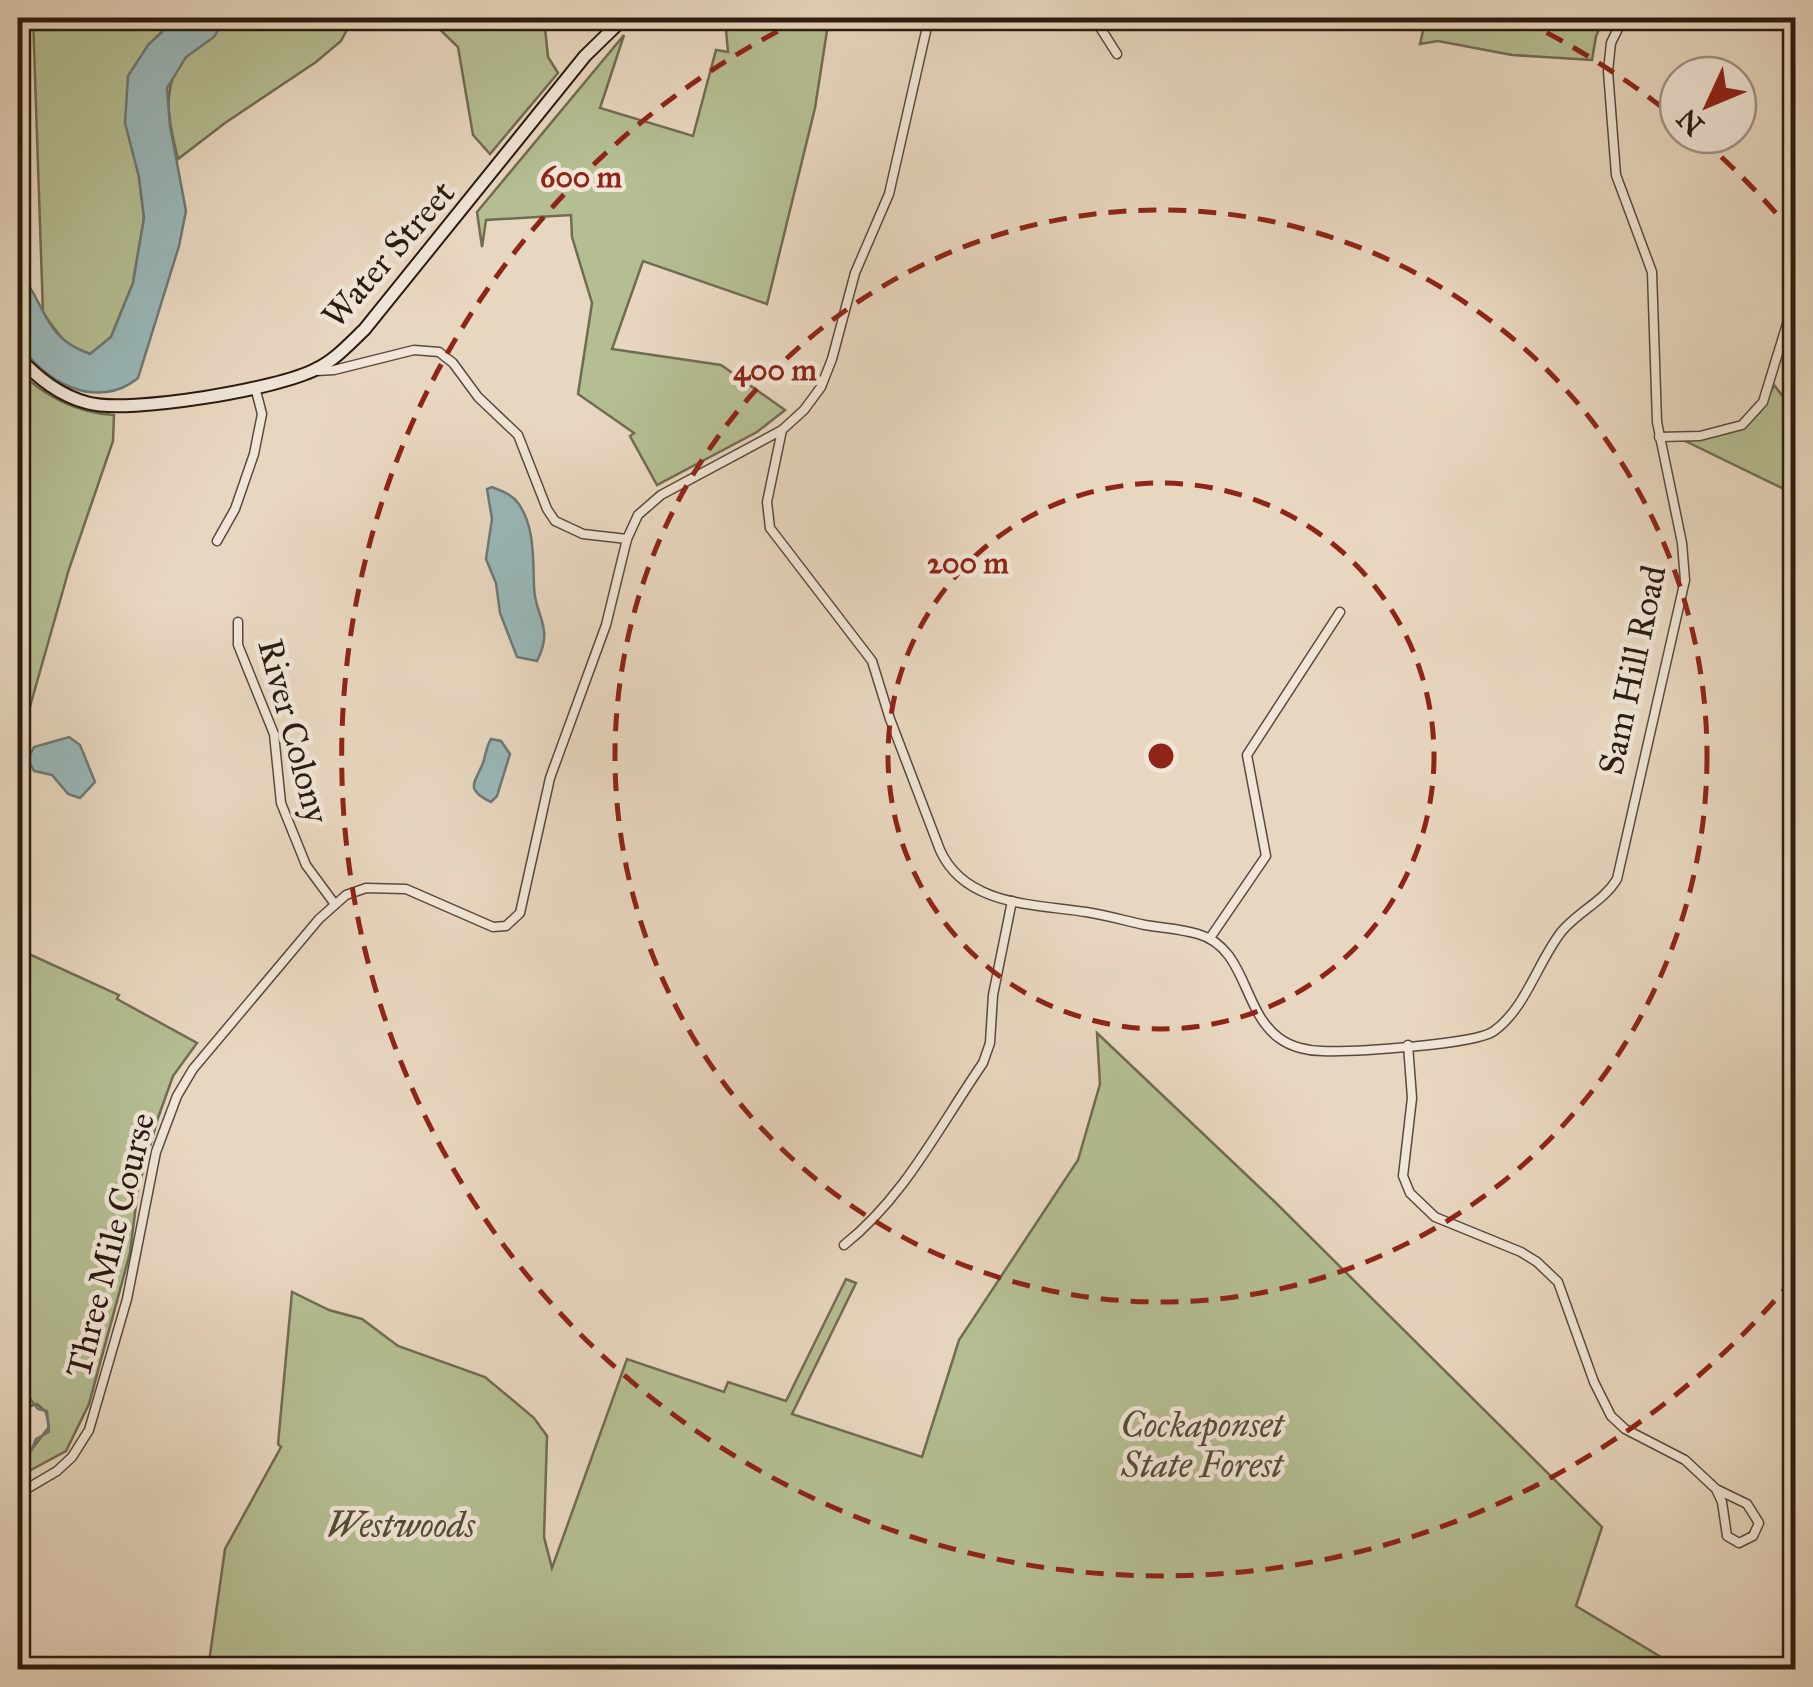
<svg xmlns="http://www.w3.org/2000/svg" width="1813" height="1687" font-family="'IM FELL Great Primer',serif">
	<rect width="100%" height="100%" fill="#e8d7c0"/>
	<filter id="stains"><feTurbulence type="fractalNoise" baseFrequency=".002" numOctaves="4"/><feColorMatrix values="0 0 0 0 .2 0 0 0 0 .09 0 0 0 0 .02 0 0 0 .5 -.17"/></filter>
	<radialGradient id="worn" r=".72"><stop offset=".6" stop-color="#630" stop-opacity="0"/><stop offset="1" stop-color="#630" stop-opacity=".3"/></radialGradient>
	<g fill="#b5be93" stroke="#706c52" stroke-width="2.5">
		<polygon points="33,18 177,18 148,45 139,177 144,218 133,283 111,337 90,354 66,344 43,313"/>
		<path d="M226,18H353L341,41L316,62L225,123L178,159C169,124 159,84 187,56C204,39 212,40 226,18Z"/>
		<polygon points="428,18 544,18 548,57 558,73 490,154 473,135 458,47"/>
		<polygon points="725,18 829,18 815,108 767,304 643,261 612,349 721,365 785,410 757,432 657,485 630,436 634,433 578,394 592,303 572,237 571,215 486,220 482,247 477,212 624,35 600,108 693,136 716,50 728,52"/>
		<polygon points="1426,18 1604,18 1596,36 1592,60 1512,55 1438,41 1420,44"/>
		<path d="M18,370C43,396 78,413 114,415L113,441L69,569L18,749V513L26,454L22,404L18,397Z"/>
		<path d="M1774,385L1795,412V500L1784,489L1679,438C1728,438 1753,432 1774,385Z"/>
		<polygon points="18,949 119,995 117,999 197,1043 173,1076 158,1118 138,1189 130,1253 89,1404 66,1451 18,1477 18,1452 31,1450 49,1427 46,1412 37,1404 18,1410"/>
		<polygon points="1097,1033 1276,1203 1602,1527 1576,1606 1681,1669 208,1669 225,1549 281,1447 278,1444 292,1292 329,1310 362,1319 398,1346 485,1377 534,1418 547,1436 544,1537 552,1568 627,1359 724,1392 728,1382 786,1401 846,1279 856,1283 792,1414 922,1457 959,1340 1078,1160 1100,1084"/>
	</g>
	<g fill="#99b8b9" stroke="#6d7975" stroke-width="2.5">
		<path d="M177,18H226L214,37L186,57L167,88L170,126L186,211L179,246L138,378C99,411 41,383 20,342C13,328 17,288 18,271C47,303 41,337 90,354L111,337L133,283L144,218L139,177L125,123L128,76L148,45Z"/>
		<path d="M492,487C501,491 512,494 518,503C535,526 533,560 534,586C534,616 555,626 537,661L517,657L500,613L496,583L486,559L492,519L487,489Z"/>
		<polygon points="69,737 80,745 95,782 80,798 68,794 52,775 34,771 28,759 34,747"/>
		<path d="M491,739L501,741L510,754L497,796L491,802C464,789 475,783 483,763C486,754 486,747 491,739Z"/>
	</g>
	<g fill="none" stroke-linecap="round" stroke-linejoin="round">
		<g stroke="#6d7975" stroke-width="2.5">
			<polyline points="18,1341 23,1348 18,1357"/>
			<polyline points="18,1373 25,1381 18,1391"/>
			<polyline points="18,1401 28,1396 38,1409 47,1411 49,1432 36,1439 31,1451 18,1453"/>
			<polyline points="18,1522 24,1514 20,1504"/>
		</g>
		<g stroke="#5a4a3c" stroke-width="11">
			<g id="minor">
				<polyline points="1094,18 1117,54"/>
				<polyline points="317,371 334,370 414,350 439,352 453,363 478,397 518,435 547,509 555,521 583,534 627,539"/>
				<path d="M782,430L767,502L770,528L872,661L890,719L940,850C965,906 1034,904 1086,912C1106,915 1126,921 1145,925C1163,928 1181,929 1198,934C1247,948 1242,1011 1279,1038C1291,1047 1308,1051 1322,1051C1351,1052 1475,1045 1494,1031C1526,1008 1538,961 1562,931C1579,911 1604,901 1617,879L1685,580L1682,543L1657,422L1652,272L1616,175L1608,71L1611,43L1623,18"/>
				<polyline points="1659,437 1700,436 1742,425 1763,402 1794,301 1789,275"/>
				<polyline points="217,541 235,509 254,454 262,414 255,387"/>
				<polyline points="238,622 238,645 274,734 281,803 306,865 334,903"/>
				<polyline points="1210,938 1266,856 1247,755 1340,612"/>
				<polyline points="1408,1045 1412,1098 1403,1176 1410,1193 1435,1217 1521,1252 1537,1262 1558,1282 1594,1382 1611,1416 1625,1429 1685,1460 1716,1489 1747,1504 1759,1523 1753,1536 1739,1543 1727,1536 1722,1502 1716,1489"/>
				<path d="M844,1245C905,1197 940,1125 983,1063L990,1043L993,995L1012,901"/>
				<polyline points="18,1494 57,1471 72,1457 89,1430 127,1299 156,1152 177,1096 193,1069 319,919 346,895 366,888 406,889 493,927 506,926 520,913 550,778 606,625 627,539 638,515 661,495 782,430 804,410 821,387 832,359 855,273 889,194 929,18"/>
			</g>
		</g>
		<g stroke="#2a1b10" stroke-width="15">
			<path id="secondary" d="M18,357C38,378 60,396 88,403C129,414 279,389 316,369C335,360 349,344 364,330L585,56L624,18"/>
		</g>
		<use href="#minor" stroke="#f0e5d6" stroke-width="8"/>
		<use href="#secondary" stroke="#f0e5d6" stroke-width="11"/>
	</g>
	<g fill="none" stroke="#8f2418" stroke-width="5" stroke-dasharray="18 12">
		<circle cx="1161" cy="756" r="273"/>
		<circle cx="1161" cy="756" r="546"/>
		<path d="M1794 1278A820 820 0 1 1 802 19M1520 19A820 820 0 0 1 1677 119M1699 137A820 820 0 0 1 1794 234"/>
	</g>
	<g text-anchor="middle" stroke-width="9" stroke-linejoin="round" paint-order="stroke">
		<g font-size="35" fill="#2a1b10" stroke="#f0e5d6">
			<text transform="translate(388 254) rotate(-49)" y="12">Water Street</text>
			<text transform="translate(1632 670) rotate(-78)" y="12">Sam Hill Road</text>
			<text transform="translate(294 731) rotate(75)" y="12">River Colony</text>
			<text transform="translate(110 1245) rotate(-76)" y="12">Three Mile Course</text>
		</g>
		<g font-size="35" font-style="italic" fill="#544c37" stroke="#f0e5d6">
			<text x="1202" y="1437">Cockaponset<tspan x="1202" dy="40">State Forest</tspan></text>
			<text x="401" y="1537">Westwoods</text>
		</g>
	</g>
	<circle cx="1161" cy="756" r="15" fill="#8f2418" stroke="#f0e5d6" stroke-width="5"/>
	<g font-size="30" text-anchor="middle" font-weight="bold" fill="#8f2418" stroke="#f0e5d6" stroke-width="9" stroke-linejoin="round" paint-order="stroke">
		<text x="581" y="187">600 m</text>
		<text x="775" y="380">400 m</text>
		<text x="968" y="573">200 m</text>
	</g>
	<rect width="1813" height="1687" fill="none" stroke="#e8d7c0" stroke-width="60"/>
	<rect x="20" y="20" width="1773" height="1647" fill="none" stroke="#2a1b10" stroke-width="5"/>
	<rect x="30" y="30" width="1753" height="1627" fill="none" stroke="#2a1b10" stroke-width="2.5"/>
	<g transform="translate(1708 105) rotate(226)"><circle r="48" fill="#f0e5d6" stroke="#a19487" stroke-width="2.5"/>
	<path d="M0-8L18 38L0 25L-18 38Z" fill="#8f2418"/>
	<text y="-15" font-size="28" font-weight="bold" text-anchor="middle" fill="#2a1b10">N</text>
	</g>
	<rect width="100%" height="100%" filter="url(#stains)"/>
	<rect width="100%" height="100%" fill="url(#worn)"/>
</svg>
